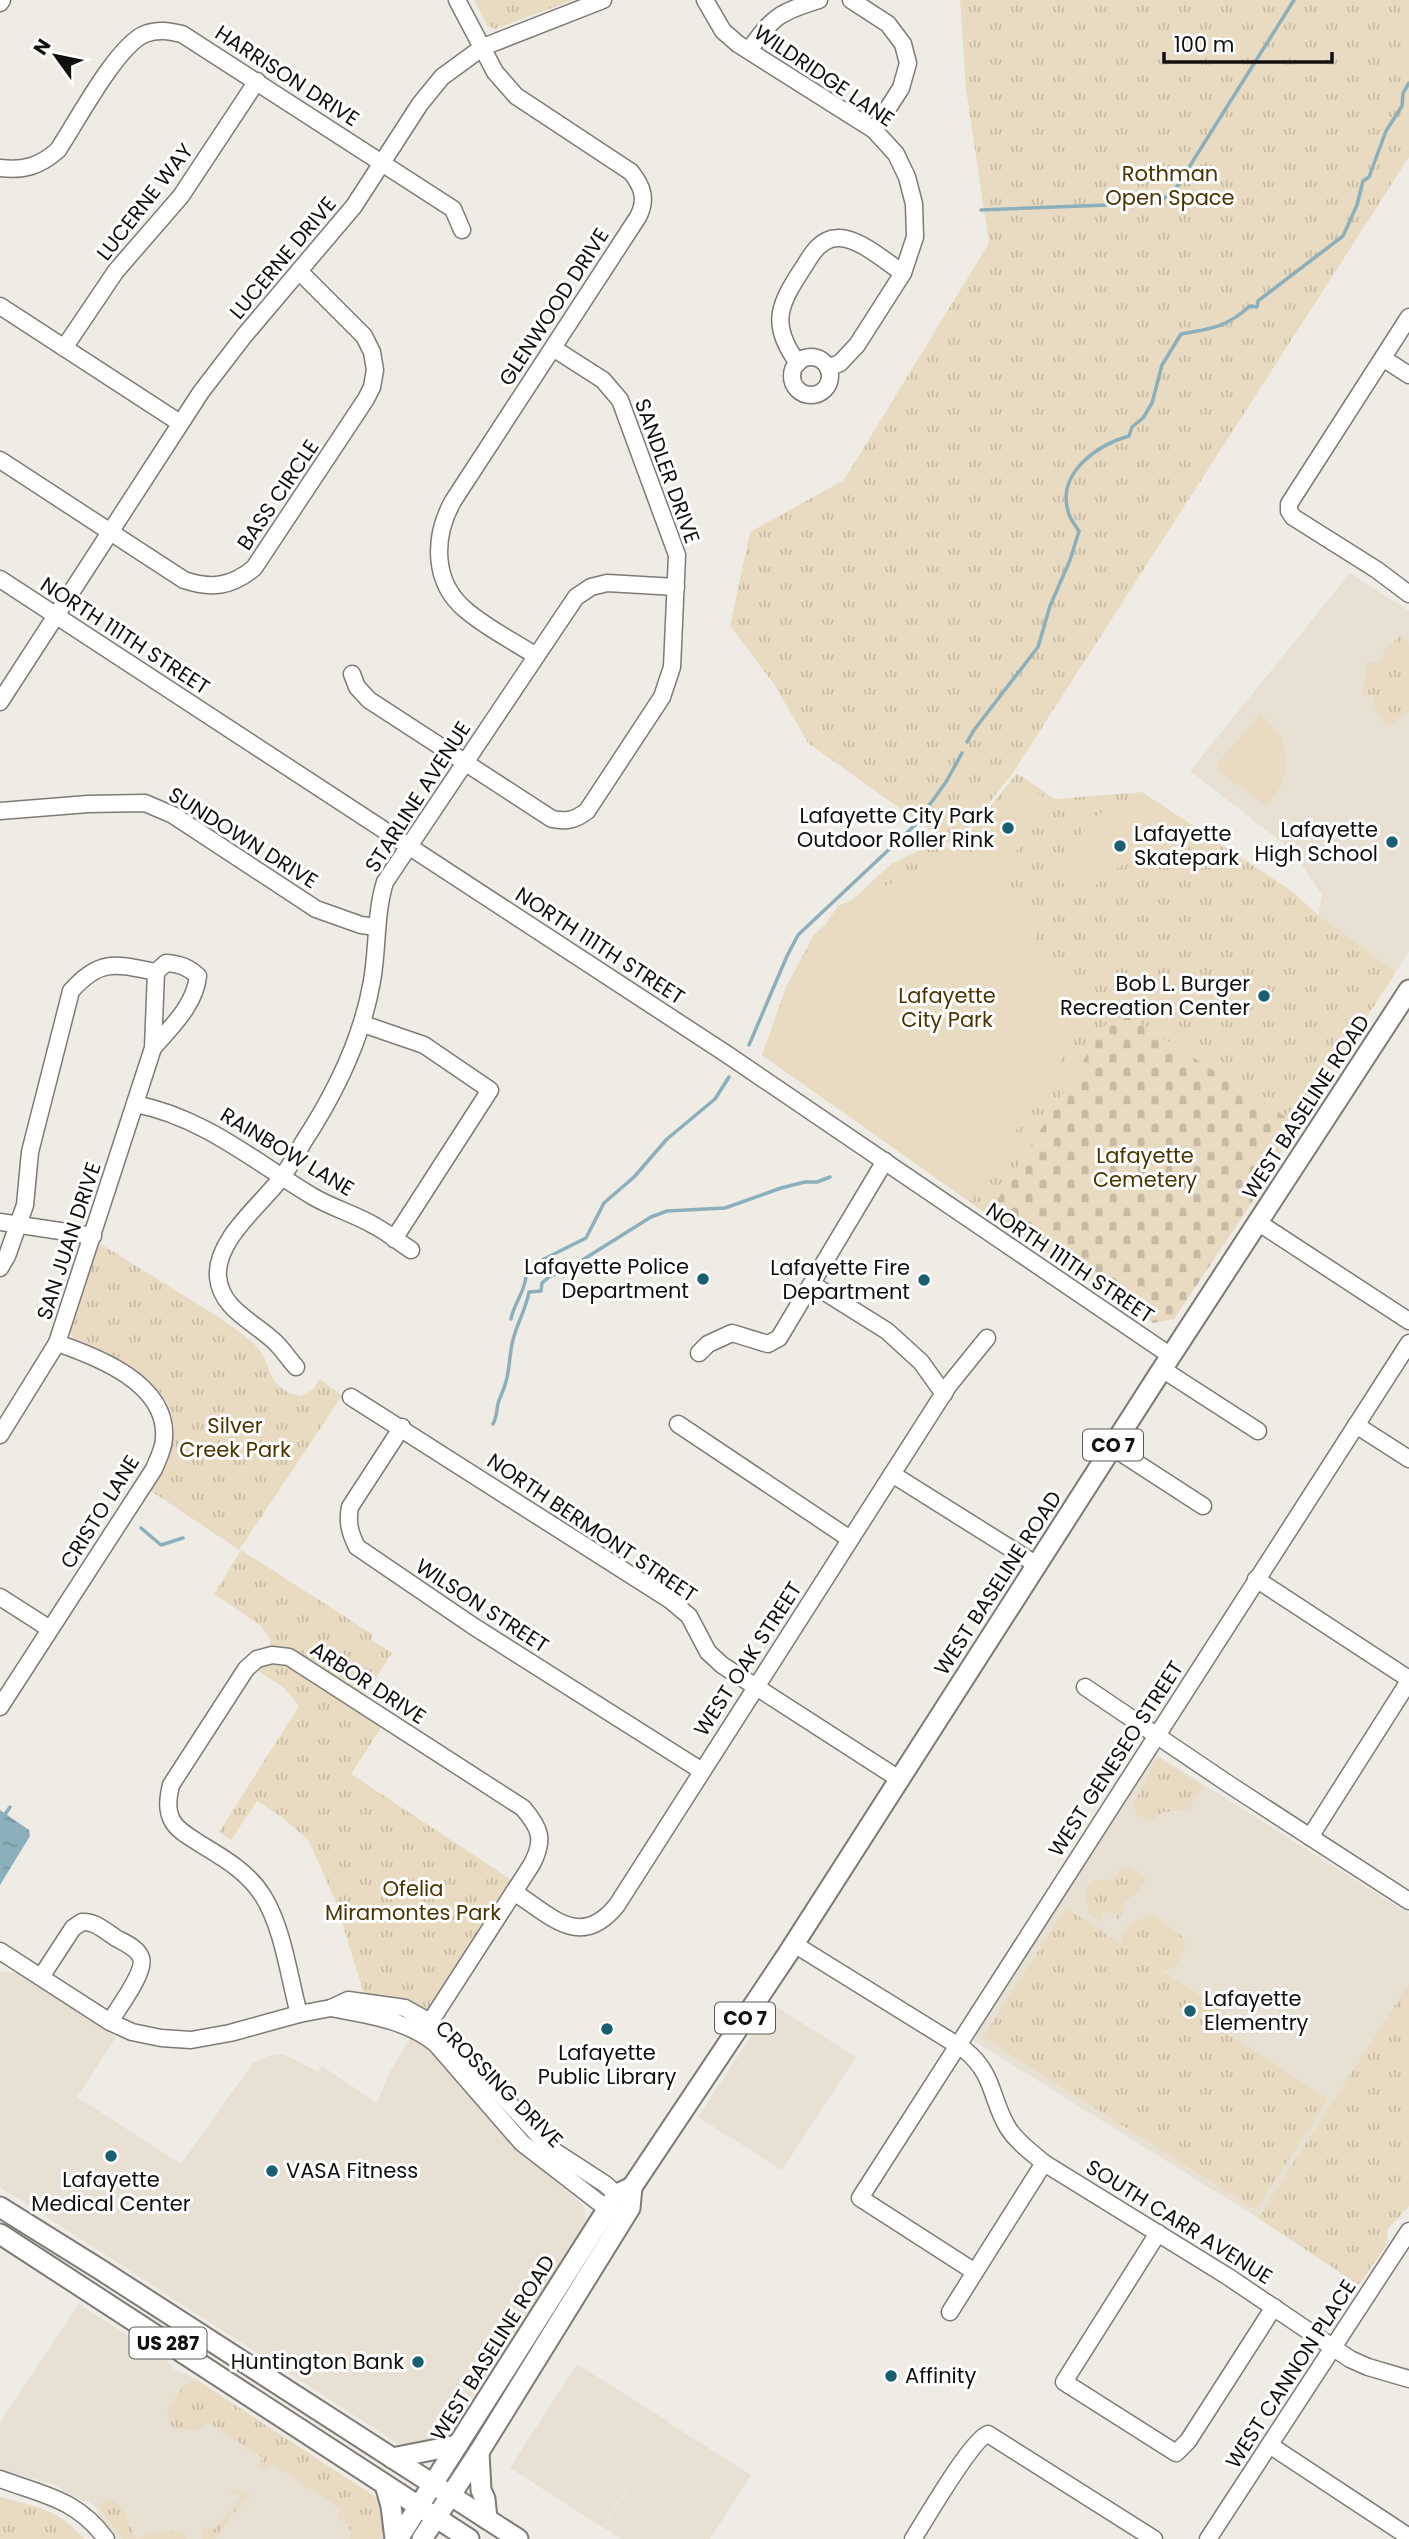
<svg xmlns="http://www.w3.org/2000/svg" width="1409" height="2539" font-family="Poppins,sans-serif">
	<defs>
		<pattern id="grass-tufts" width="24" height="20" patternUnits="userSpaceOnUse" patternTransform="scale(1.75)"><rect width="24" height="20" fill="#e9dbc1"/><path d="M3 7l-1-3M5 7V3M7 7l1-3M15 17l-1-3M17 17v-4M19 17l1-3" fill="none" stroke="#c7bba5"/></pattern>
		<pattern id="cemetery-stones" width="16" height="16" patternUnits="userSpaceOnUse" patternTransform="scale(1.75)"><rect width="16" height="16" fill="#e9dbc1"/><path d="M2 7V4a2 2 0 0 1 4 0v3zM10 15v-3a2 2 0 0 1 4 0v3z" fill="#c7bba5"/></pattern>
		<pattern id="water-ripples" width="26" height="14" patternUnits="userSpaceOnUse" patternTransform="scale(1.75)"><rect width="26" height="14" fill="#8cb0bb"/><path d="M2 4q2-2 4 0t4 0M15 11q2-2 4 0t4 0" fill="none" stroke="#7896a0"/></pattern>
	</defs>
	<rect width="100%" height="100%" fill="#efece6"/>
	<g fill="#e7e0d3">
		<polygon points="1350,573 1409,611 1409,951 1396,972 1318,915 1322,895 1292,850 1190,771"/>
		<polygon points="1157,1755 1409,1914 1409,1983 1258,2218 971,2039 1152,1756"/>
		<polygon points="0,1972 20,1973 116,2037 77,2097 181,2164 253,2063 268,2056 283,2054 318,2072 322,2066 377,2103 388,2075 413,2034 454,2075 507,2140 583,2205 586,2220 558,2276 528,2313 447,2435 440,2441 409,2447 397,2443 0,2187"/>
		<polygon points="772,2004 856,2057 782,2170 698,2117"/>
		<polygon points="79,2304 167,2361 175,2370 193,2377 374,2496 382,2504 386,2521 383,2539 117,2539 98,2516 97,2509 88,2501 82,2501 53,2484 0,2470 0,2422"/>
		<polygon points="577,2364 669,2422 602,2527 510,2468"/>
		<polygon points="669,2423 751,2475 710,2539 621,2539 603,2527"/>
	</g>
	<g fill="url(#grass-tufts)">
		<polygon points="474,0 573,0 495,29 487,25"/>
		<polygon points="960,0 1409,0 1409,157 1012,774 954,847 808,743 774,684 730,626 750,532 844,480 989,243 966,89"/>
		<polygon points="1401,635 1409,645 1409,711 1386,728 1374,706 1373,695 1362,696 1368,661 1377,664 1385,650"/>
		<polygon points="1017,773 1055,799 1142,792 1293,892 1318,915 1396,972 1297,1124 1116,1009 988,1215 762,1055 786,987 814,935 891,864 938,841 954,852"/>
		<path d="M99,1243C130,1262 160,1281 191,1300C212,1313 234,1326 253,1343C276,1364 262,1387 300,1396L312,1390L320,1379L342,1396L239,1550L151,1491C163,1468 176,1444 172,1418C168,1382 105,1348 74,1339L69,1332Z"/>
		<polygon points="241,1550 372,1634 372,1640 392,1653 356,1709 382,1726 351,1774 513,1881 430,2010 364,1994 335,1900 309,1841 283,1818 257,1801 231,1840 219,1832 299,1706 283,1687 258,1671 271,1641 261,1626 214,1594"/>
		<polygon points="1157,1757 1203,1786 1188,1810 1163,1812 1151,1821 1137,1814 1133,1806"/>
		<polygon points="1124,1867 1131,1868 1147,1879 1137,1892 1125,1902 1120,1918 1117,1919 1117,1914 1103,1912 1101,1922 1088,1913 1089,1905 1085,1901 1088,1886 1094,1880 1110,1880"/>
		<polygon points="1066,1908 1217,2007 1232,2019 1224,2032 1328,2099 1256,2210 983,2037"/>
		<path d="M1153,1915L1183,1937L1185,1949L1176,1966L1165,1971L1121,1943C1120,1924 1138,1920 1153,1915Z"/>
		<polygon points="1409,1983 1409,2206 1388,2229 1386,2246 1359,2285 1258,2218"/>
		<path d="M192,2381H198L374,2496L385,2512L382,2513L383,2528L380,2539H350C352,2527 346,2523 337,2517L341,2509L272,2464L267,2470L257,2467L263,2458L206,2421L199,2431L174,2428L170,2425L167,2411L182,2388Z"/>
		<polygon points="234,2489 249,2495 248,2497 233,2514 215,2539 203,2539 201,2530 203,2527 214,2529 239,2500 240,2495 231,2494"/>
		<path d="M0,2497C35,2506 60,2510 84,2539H0Z"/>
		<path d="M105,2499C123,2498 128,2525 136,2539C151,2533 169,2528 185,2534L187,2539H123L99,2507Z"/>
	</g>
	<polygon fill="url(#cemetery-stones)" points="1116,1008 1297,1124 1251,1204 1174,1319 1153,1323 988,1215"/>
	<g fill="#e9dbc1">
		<path d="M1260,714C1293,740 1295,775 1266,806L1219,771L1217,764Z"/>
		<polygon points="1021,783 1043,797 1047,805 1005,868 1001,871 992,871 1006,880 1006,876 1016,897 1033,908 1035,937 1051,970 1096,1004 971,1201 762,1055 792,978 815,939 838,906 962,853 991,870 974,858 972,846 1013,787"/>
		<path d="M1148,799L1187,825C1179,848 1159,842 1142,852C1118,864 1102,886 1077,895L1062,882C1061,868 1068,858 1075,847C1081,838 1085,826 1093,819C1107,805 1129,802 1148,799Z"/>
	</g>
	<polygon fill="url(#water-ripples)" points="0,1810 29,1830 30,1836 0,1885"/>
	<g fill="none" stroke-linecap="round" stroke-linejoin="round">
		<g stroke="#8cb0bb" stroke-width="3.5">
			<polyline points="981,210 1159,203 1176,188 1294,0"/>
			<path d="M967,742L974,730L1038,647L1050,606L1070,560L1079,531C1075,525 1069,518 1068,511C1057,473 1097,445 1129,436L1132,427L1143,418L1152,403L1162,365L1181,334C1213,328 1225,328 1250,306L1257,307L1258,301L1343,236L1357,205L1363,181L1369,177L1386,131L1402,106L1403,93L1409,83"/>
			<polyline points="749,1045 787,956 798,935 915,825 946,782 962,753"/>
			<path d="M511,1319C514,1303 525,1292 526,1276L542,1260L586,1238L604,1203L634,1177L667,1139L715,1099L729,1077"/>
			<path d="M493,1424C498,1415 496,1406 500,1398C509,1378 508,1370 511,1350C513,1329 525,1314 529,1292L541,1291L542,1283L549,1277L568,1269L651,1217L667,1211L725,1208L781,1188L805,1182H817L830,1177"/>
			<polyline points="141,1528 161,1545 183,1538"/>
			<polyline points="0,1822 10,1807"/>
		</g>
		<g stroke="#7e7b76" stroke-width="19">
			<g id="minor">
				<path d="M457,0L495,72L516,96L631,172C643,187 647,200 638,217L453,501C433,537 432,583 467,611C487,628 513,641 536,656"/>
				<polyline points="705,0 723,31 738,44 874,130 896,154 907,177 914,204 915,237 903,273 857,345 840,363 828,368"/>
				<polyline points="851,0 888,24 903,44 908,63 901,88 874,130"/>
				<polyline points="0,3 2,0"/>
				<path d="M749,50C773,17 779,12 819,0"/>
				<path d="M0,168C24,171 40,166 58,150C76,123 117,45 145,34C158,29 169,31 182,34L453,209L462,230"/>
				<polyline points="0,306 180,423"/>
				<polyline points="1409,317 1289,504 1289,511 1293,517 1377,570 1409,594"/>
				<polyline points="64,348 116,271 181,196 257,81"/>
				<circle cx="811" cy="376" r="19"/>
				<polyline points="1384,359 1409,375"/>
				<path d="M798,363C768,323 780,303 805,265C812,253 821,239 837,238C857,236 886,262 903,273"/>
				<path d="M0,460L184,580C211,589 231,587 254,568L366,399L372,387L375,370L372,352L364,336L300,272"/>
				<polyline points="0,579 725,1053 1171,1356"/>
				<path d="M352,674L357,687L369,700L552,819C567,822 575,820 587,811L662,697L672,667L677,555L620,400L603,380L553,348"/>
				<polyline points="0,702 201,392 244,336 354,206 420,104 442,77 483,47 603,0"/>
				<polyline points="0,811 88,804 145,803 173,815 316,909 361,925 377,927"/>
				<polyline points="363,1024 424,1045 490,1090 394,1239"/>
				<path d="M135,1104C203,1117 254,1161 312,1196C332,1208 355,1214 375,1226C388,1233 399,1242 411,1250"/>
				<polyline points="0,1222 93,1236"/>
				<polyline points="1259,1223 1409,1321"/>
				<path d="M0,1268L7,1256L25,1205L30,1152L71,991C100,958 116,964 156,972"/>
				<polyline points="812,1284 887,1331 921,1362 944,1394"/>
				<polyline points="699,1353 708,1344 732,1333 768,1344 779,1338 885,1161"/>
				<path d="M296,1367C289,1359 283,1350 276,1343C255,1322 221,1310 218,1277C215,1240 261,1205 282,1177C290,1166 297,1153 304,1141C336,1092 362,1039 372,981C378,948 375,914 385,882L576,597L591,587L607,583L676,587"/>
				<polyline points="1162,1369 1258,1431"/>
				<polyline points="351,1397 670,1600 689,1616 708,1652 722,1665 899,1779"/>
				<polyline points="678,1424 850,1539"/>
				<polyline points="1356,1425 1409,1459"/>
				<path d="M402,1427L350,1507C347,1523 350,1533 357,1547L473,1626L702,1771"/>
				<path d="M0,1435L57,1343L153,1048L156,972L166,963C180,964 188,967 198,976C195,1005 171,1027 153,1048"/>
				<polyline points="1112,1447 1203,1506"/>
				<polyline points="892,1474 1037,1565"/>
				<polyline points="1256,1579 1409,1679"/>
				<polyline points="0,1597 50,1629"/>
				<polyline points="1085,1687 1230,1785 1409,1901"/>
				<path d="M0,1707L154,1469C158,1459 164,1448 164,1438C168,1384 98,1357 57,1343"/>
				<polyline points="1310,1837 1409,1681"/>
				<path d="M514,1892C552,1917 581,1950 617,1905L949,1385L987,1338"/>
				<path d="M794,1944L965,2050C995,2075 990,2098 1008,2128C1017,2142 1031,2152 1044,2163L1227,2276L1350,2359L1368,2367L1409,2379"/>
				<polyline points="0,1951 110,2022 132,2032 161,2038 191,2040 230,2033 299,2014 331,2008 348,2000 405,2008 430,2022 446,2035 551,2149 605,2184 624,2201"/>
				<path d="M41,1977L73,1928L82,1922C95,1921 105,1931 116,1938C125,1943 138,1948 141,1958C146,1972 117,2009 110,2022"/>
				<path d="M331,2008C368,2015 407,2020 436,2044L522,2143L615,2215"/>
				<path d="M299,2014C289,1977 283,1928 263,1896C248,1872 225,1859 202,1845C192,1838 179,1832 173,1822C166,1810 168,1798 171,1785L246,1669L257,1659L272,1655L289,1657L523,1808C540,1828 545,1839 532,1864L423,2033"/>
				<polyline points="1158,2233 1064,2382 1176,2453 1188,2441 1274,2307"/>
				<polyline points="975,2272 1044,2163"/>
				<polyline points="950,2312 975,2272 860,2198 1409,1343"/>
				<polyline points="1271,2446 1409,2537"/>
				<path d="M0,2479C43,2495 77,2499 106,2539"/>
				<path d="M913,2539C925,2520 972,2439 988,2434L1154,2539"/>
				<polyline points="1208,2539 1409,2231"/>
			</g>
		</g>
		<g stroke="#7e7b76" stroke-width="23">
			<g id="major">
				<polyline points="0,2207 101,2270 518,2539"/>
				<polyline points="0,2234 469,2539"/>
				<polyline points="479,2452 481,2490 485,2499 487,2519"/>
				<polyline points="392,2458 458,2445"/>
				<polyline points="385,2485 391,2506 395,2539"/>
				<polyline points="398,2539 617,2194 632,2187"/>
				<polyline points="422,2539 479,2452 630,2208 632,2187 787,1955 1159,1374 1409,990"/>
			</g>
		</g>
		<use href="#minor" stroke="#fff" stroke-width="16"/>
		<use href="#major" stroke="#fff" stroke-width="19"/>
	</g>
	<g fill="#195f70" stroke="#fff" stroke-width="2.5">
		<circle cx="1008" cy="828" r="7"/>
		<circle cx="1392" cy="842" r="7"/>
		<circle cx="1120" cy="846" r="7"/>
		<circle cx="1264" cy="996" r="7"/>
		<circle cx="703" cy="1279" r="7"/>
		<circle cx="924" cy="1280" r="7"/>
		<circle cx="1190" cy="2011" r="7"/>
		<circle cx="607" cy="2029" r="7"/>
		<circle cx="111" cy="2156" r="7"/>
		<circle cx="272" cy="2171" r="7"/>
		<circle cx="418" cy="2362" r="7"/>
		<circle cx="891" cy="2376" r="7"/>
	</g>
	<g text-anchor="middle" stroke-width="6" stroke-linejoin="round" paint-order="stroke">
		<g fill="#fff" stroke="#585856" stroke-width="2">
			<rect x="1083" y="1429.5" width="60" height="31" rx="5"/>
			<rect x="715" y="2002.5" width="60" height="31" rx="5"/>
			<rect x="129.5" y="2327.5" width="77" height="31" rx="5"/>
		</g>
		<g font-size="19" font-weight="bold" fill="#11100e">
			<text x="1113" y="1452">CO 7</text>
			<text x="745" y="2025">CO 7</text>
			<text x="168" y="2350">US 287</text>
		</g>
		<g font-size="21" fill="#11100e" stroke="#fff">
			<text transform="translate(287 76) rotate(33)" y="7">HARRISON DRIVE</text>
			<text transform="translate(824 76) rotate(34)" y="7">WILDRIDGE LANE</text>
			<text transform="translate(145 202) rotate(-52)" y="7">LUCERNE WAY</text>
			<text transform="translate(283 258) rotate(-50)" y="7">LUCERNE DRIVE</text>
			<text transform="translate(554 307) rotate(-57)" y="7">GLENWOOD DRIVE</text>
			<text transform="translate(667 471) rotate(70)" y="7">SANDLER DRIVE</text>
			<text transform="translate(278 495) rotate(-56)" y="7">BASS CIRCLE</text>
			<text transform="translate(125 636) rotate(33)" y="7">NORTH 111TH STREET</text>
			<text transform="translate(418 797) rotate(-57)" y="7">STARLINE AVENUE</text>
			<text transform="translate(243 838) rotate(32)" y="7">SUNDOWN DRIVE</text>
			<text transform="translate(600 946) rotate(33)" y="7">NORTH 111TH STREET</text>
			<text transform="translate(1306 1107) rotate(-57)" y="7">WEST BASELINE ROAD</text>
			<text transform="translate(287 1152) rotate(31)" y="7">RAINBOW LANE</text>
			<text transform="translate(69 1241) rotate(-72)" y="7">SAN JUAN DRIVE</text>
			<text transform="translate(1070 1263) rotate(34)" y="7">NORTH 111TH STREET</text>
			<text transform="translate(100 1512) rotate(-58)" y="7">CRISTO LANE</text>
			<text transform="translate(592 1528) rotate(34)" y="7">NORTH BERMONT STREET</text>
			<text transform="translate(998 1583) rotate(-57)" y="7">WEST BASELINE ROAD</text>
			<text transform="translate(482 1606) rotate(33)" y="7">WILSON STREET</text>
			<text transform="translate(748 1659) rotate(-57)" y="7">WEST OAK STREET</text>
			<text transform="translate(368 1683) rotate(33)" y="7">ARBOR DRIVE</text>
			<text transform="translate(1116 1759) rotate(-57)" y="7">WEST GENESEO STREET</text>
			<text transform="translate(499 2084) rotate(45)" y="7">CROSSING DRIVE</text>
			<text transform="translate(1179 2222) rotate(32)" y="7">SOUTH CARR AVENUE</text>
			<text transform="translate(493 2348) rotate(-58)" y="7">WEST BASELINE ROAD</text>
			<text transform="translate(1291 2374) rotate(-57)" y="7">WEST CANNON PLACE</text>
		</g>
		<g font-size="21" fill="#4b3400" stroke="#fff">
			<text x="1170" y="181">Rothman<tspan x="1170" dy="24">Open Space</tspan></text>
			<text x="947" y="1003">Lafayette<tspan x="947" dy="24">City Park</tspan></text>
			<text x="1145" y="1163">Lafayette<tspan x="1145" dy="24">Cemetery</tspan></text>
			<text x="235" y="1433">Silver<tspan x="235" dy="24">Creek Park</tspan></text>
			<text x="413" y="1896">Ofelia<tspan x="413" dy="24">Miramontes Park</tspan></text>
		</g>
		<g font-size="21" fill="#11100e" stroke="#fff" text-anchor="end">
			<text x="994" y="823">Lafayette City Park<tspan x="994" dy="24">Outdoor Roller Rink</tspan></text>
			<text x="1378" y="837">Lafayette<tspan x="1378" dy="24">High School</tspan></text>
			<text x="1134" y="841" text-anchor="start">Lafayette<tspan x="1134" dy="24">Skatepark</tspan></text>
			<text x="1250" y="991">Bob L. Burger<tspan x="1250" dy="24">Recreation Center</tspan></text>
			<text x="689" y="1274">Lafayette Police<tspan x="689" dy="24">Department</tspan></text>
			<text x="910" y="1275">Lafayette Fire<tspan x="910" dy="24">Department</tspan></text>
			<text x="1204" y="2006" text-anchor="start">Lafayette<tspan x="1204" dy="24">Elementry</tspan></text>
			<text x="607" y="2060" text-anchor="middle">Lafayette<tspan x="607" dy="24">Public Library</tspan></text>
			<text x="286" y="2178" text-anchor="start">VASA Fitness</text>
			<text x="111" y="2187" text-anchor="middle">Lafayette<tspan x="111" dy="24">Medical Center</tspan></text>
			<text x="404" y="2369">Huntington Bank</text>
			<text x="905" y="2383" text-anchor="start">Affinity</text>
		</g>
	</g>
	<g transform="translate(56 56) rotate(303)" stroke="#ffffff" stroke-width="5" paint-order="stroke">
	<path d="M0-5L12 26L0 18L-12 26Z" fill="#11100e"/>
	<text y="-10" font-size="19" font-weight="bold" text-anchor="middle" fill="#11100e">N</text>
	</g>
	<path d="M1164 52v10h168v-10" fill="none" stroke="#11100e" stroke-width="3.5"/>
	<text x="1174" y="52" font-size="21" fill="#11100e" stroke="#ffffff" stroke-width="5" paint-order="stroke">100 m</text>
</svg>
